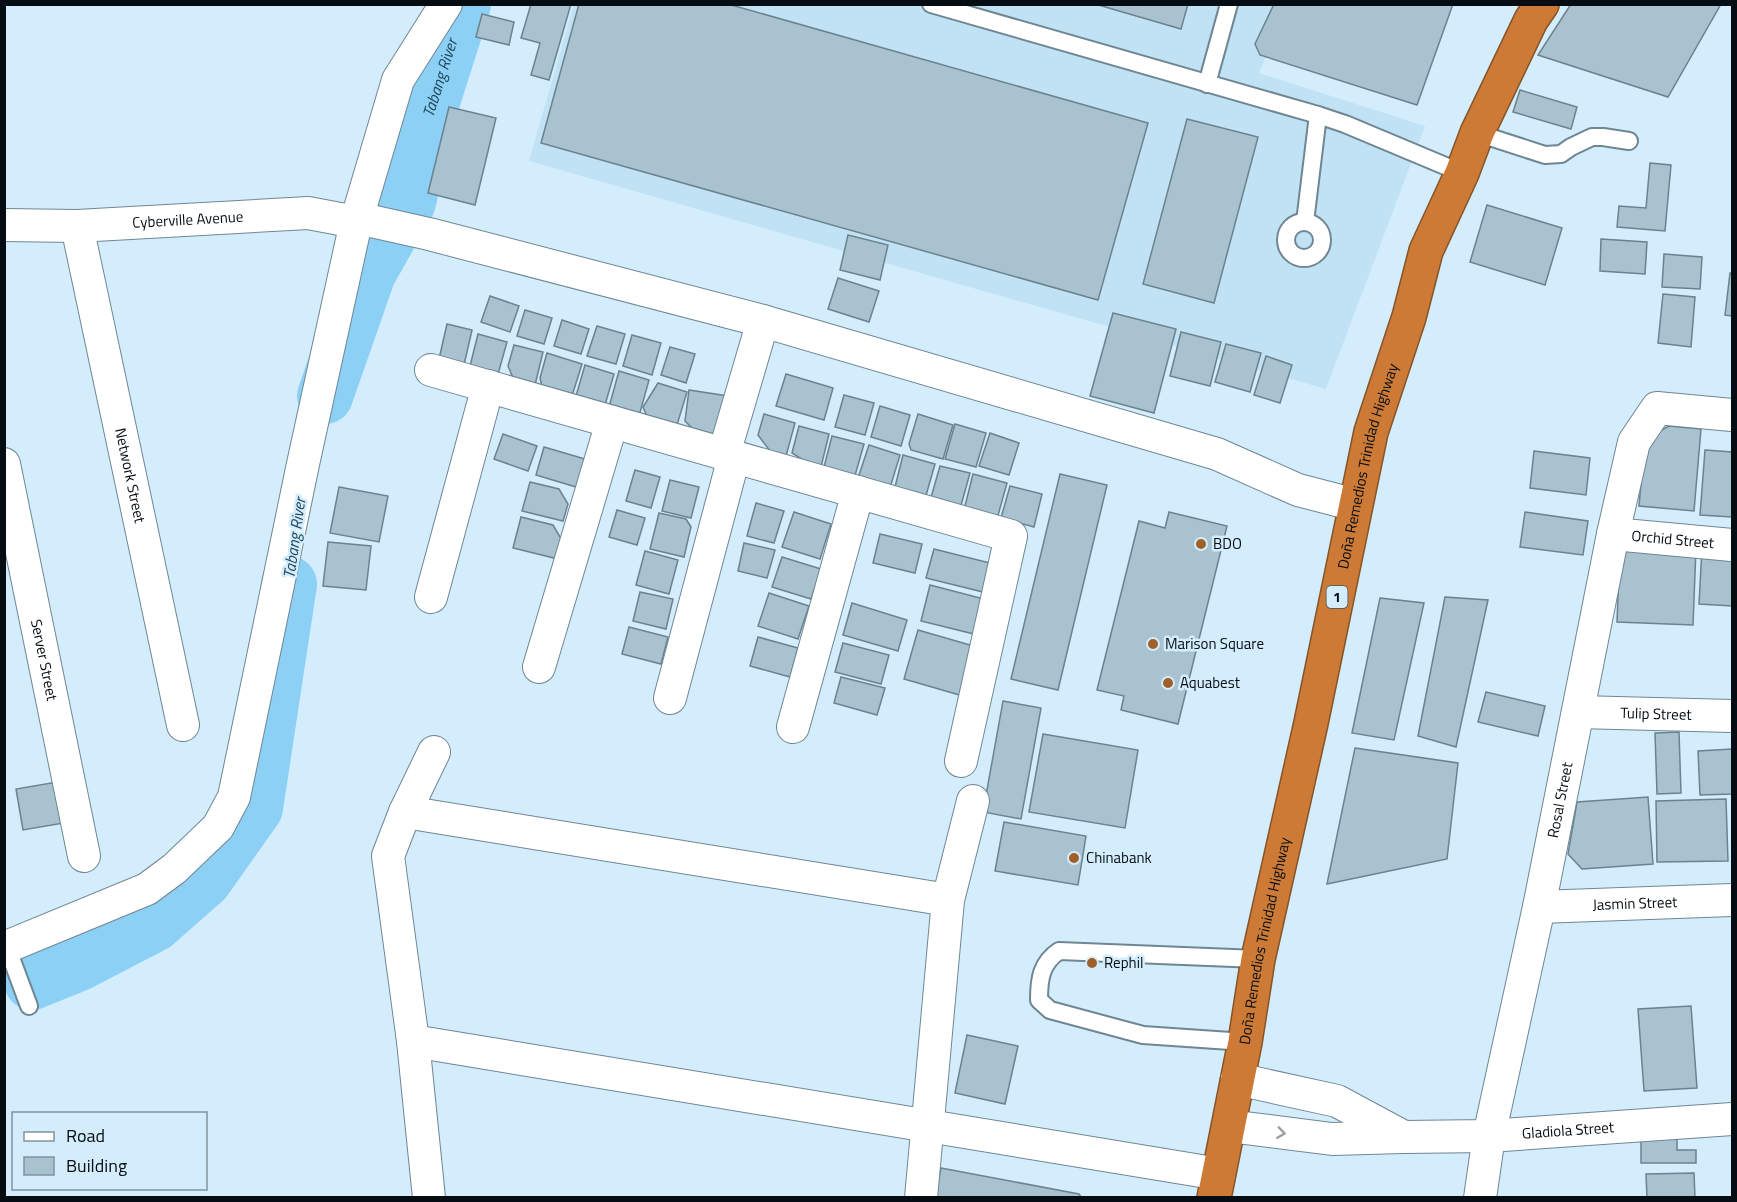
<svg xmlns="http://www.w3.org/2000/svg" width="1737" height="1202" font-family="'Titillium Web',sans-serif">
	<rect width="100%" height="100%" fill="#d4edfc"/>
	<polygon fill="#c1e2f4" points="574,4 1287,5 1259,73 1425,126 1326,389 529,161"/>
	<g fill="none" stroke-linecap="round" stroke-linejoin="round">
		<g stroke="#8cd0f6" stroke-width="56">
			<path id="s1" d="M325,396L368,273L408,202L427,117L463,4"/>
			<polyline points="32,982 79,963 154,924 204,880 255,808 289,584"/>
		</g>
	</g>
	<g fill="#a9c2d0" stroke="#6b828f" stroke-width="1.5">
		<polygon points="531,4 571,4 549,80 531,75 540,43 521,38"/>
		<polygon points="579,4 728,4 1148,123 1098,300 541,143"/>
		<polygon points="1095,4 1188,4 1181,29"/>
		<polygon points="1274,4 1453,4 1417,105 1260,55 1255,44"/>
		<polygon points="1571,4 1721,4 1668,97 1538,55"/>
		<polygon points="482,14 514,22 509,45 476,37"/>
		<polygon points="1520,90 1577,107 1571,129 1513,112"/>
		<polygon points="449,107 496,118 475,205 428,193"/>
		<polygon points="1187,119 1258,137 1214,303 1143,284"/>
		<polygon points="1650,163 1671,165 1665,231 1617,227 1619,206 1646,208"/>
		<polygon points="1487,205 1562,228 1545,285 1470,262"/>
		<polygon points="848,235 888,245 880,280 840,270"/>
		<polygon points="1601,239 1647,242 1645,274 1600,271"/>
		<polygon points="1664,254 1702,257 1700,289 1662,287"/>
		<polygon points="1730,273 1732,273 1732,316 1725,315"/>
		<polygon points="838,278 879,291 869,322 828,309"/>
		<polygon points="1663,294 1695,297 1691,347 1658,343"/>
		<polygon points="490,296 519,306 510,332 481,322"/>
		<polygon points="525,310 552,318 544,344 517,336"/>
		<polygon points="1113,313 1176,329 1154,413 1090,396"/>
		<polygon points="562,320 589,329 581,354 554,346"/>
		<polygon points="447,324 472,330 464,365 439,359"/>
		<polygon points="597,326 625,334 616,364 587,356"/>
		<polygon points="1181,332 1221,342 1210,386 1170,376"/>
		<polygon points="478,334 507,342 498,374 470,366"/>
		<polygon points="632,335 661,343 652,375 623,366"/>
		<polygon points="1226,344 1261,353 1250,392 1215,382"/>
		<polygon points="514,345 543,352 535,385 514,380 508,366"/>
		<polygon points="670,347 695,354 686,383 661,375"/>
		<polygon points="547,353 582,364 571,399 543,391 540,378"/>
		<polygon points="1266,356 1292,365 1280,403 1254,395"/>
		<polygon points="585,365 614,374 605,405 576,396"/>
		<polygon points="619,371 649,380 639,416 609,407"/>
		<polygon points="786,374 833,388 824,420 776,406"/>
		<polygon points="658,383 687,392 676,428 648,419 643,407"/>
		<polygon points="689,390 728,396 721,439 699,435 685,421"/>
		<polygon points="844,395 874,403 865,435 835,427"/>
		<polygon points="880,406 910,415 901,446 871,437"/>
		<polygon points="764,414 795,423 786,456 770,451 758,435"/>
		<polygon points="918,414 953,425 943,459 911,450 909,444"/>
		<polygon points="955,424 986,433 976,467 945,459"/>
		<polygon points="799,426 829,434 820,471 792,453"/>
		<polygon points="1669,426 1701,429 1694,511 1639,506 1645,439"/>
		<polygon points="990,433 1019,443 1009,475 979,466"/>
		<polygon points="503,434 537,446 528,471 494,459"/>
		<polygon points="832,436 864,444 854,479 823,471"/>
		<polygon points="869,445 900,455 889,491 857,481"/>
		<polygon points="544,447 585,459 576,487 536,475"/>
		<polygon points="1705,450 1732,452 1732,517 1700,515"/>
		<polygon points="1534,451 1590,458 1586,495 1530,488"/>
		<polygon points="903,455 935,464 925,499 894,491"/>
		<polygon points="940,466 970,473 960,509 930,501"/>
		<polygon points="635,470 660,477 651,508 626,501"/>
		<polygon points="973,474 1007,483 997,519 964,510"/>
		<polygon points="1060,474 1107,485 1058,690 1011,679"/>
		<polygon points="670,480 699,487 691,518 662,511"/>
		<polygon points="530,482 559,489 568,504 563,521 522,511"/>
		<polygon points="1010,486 1042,494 1034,527 1001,518"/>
		<polygon points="339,487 388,496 379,542 330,533"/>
		<polygon points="756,503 784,511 774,543 747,536"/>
		<polygon points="617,510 645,518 637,545 609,537"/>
		<polygon points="794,512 831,524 820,559 782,547"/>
		<polygon points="1169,512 1227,526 1178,724 1121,710 1124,696 1097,690 1139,521 1165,528"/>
		<polygon points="1525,512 1588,521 1583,555 1520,547"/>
		<polygon points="659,513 686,519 691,527 684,557 650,549"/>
		<polygon points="521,517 553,525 563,542 558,559 513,548"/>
		<polygon points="880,534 922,544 915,573 873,563"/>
		<polygon points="328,542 371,546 366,590 323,586"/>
		<polygon points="744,543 775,550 767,578 738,571"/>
		<polygon points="1620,545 1696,548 1693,625 1617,622"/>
		<polygon points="1702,548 1732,550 1732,606 1699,604"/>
		<polygon points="934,549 990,563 983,592 926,578"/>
		<polygon points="645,551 678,560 669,594 636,585"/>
		<polygon points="782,557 821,569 811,599 772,587"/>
		<polygon points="930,585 984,599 974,634 921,621"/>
		<polygon points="640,592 673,599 666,629 633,621"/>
		<polygon points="769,593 809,606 798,639 758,626"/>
		<polygon points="1445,597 1488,600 1456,747 1418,736"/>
		<polygon points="1380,598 1424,603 1394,740 1352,733"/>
		<polygon points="852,603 907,620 898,651 843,635"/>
		<polygon points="629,627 668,637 661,664 622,654"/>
		<polygon points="918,630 977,647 963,696 904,679"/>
		<polygon points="758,637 798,648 790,677 750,666"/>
		<polygon points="843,643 889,655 881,684 835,672"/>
		<polygon points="841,677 885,688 877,715 834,703"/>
		<polygon points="1486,692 1545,706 1538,736 1478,722"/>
		<polygon points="1003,701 1041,708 1021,819 983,812"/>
		<polygon points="1679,732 1681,793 1657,794 1655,733"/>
		<polygon points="1043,734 1138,750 1125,828 1029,812"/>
		<polygon points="1355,748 1458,763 1447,859 1327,884"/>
		<polygon points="1732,749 1732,794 1700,795 1698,751"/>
		<polygon points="57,782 64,823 23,830 16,789"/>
		<polygon points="1648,797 1653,864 1582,869 1568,854 1577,802"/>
		<polygon points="1726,799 1728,861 1657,862 1656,801"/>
		<polygon points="1004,822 1086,836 1078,885 995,871"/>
		<polygon points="1691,1006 1697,1088 1644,1091 1638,1009"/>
		<polygon points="967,1035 1018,1046 1005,1104 955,1093"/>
		<polygon points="1641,1136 1677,1136 1677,1150 1696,1150 1696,1163 1641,1163"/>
		<polygon points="941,1168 1079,1194 1082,1198 935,1198"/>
		<polygon points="1694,1173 1695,1198 1647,1198 1646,1174"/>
	</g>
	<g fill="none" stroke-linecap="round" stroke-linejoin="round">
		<g stroke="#6f8693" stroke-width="20">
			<g id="lane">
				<polyline points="931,4 1318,115 1345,124 1462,173"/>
				<polyline points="1207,84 1229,4"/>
				<polyline points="1477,133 1545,155 1561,154 1571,147 1592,137 1603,137 1629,141"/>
				<circle cx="1304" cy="240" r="18"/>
				<polyline points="1305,222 1318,115"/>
				<polyline points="7,947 29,1006"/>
				<path d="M1245,1042L1143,1035L1050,1010L1039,1000C1039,979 1041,963 1059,951L1258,959"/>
			</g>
		</g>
		<g stroke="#6f8693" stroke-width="34">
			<g id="street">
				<path id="s2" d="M4,225L77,226L308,213L356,222L371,221L429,234L763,321L1217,454L1298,490L1356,505"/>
				<path id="s3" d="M77,226L183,725"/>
				<polyline points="431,370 1011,536 961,761"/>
				<polyline points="724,454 763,321"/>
				<path id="s4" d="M4,464L84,856"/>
				<path id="s5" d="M1613,534L1732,545"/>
				<polyline points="431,597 488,386"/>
				<polyline points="539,667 612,422"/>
				<polyline points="670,698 734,457"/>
				<path id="s6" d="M1578,712L1732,716"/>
				<polyline points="793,727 858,492"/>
				<polyline points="405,812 948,900"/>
				<path id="s7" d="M1539,907L1732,900"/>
				<polyline points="4,948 147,889 174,869 218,827 234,797 303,464 356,222 398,80 446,4"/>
				<polyline points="413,1041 1219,1174"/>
				<polyline points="1237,1079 1337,1101 1402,1136"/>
				<path id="s8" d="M1229,1126L1332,1139L1403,1137L1489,1136L1732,1119"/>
				<polyline points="429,1198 413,1041 388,856 405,812 434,752"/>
				<polyline points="921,1198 948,900 973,801"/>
				<path id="s9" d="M1480,1198L1489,1136L1539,907L1613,534L1634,442L1657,408L1732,415"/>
			</g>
		</g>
		<g stroke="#865429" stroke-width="36">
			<g id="highway">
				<path id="s10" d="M1214,1198L1245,1042L1258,959L1311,723L1371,432L1409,317L1426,251L1462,173L1477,133L1531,20L1542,4"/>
			</g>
		</g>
		<use href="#lane" stroke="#fff" stroke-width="16"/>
		<use href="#street" stroke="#fff" stroke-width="32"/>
		<use href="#highway" stroke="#cc7a36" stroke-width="33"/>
	</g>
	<defs><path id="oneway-chevron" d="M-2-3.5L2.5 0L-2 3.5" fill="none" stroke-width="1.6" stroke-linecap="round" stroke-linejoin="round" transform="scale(1.5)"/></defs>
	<use stroke="#9b9ea0" href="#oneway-chevron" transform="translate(1281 1133) rotate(8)"/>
	<g fill="#a0602a" stroke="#d4edfc" stroke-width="2">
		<circle cx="1201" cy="544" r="6"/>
		<circle cx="1153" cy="644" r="6"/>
		<circle cx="1168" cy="683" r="6"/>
		<circle cx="1074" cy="858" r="6"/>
		<circle cx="1092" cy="963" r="6"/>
	</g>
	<g text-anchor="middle" stroke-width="5" stroke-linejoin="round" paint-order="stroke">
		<rect fill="#d4edfc" stroke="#435058" stroke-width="1.5" x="1326.5" y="586" width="21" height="22" rx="4.5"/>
		<g font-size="14" font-weight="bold" fill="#050d12">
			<text x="1337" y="602">1</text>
		</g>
		<g font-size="15" fill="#050d12" stroke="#d4edfc">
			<text dy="5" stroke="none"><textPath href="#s2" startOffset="184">Cyberville Avenue</textPath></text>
			<text dy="5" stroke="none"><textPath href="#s10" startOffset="748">Doña Remedios Trinidad Highway</textPath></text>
			<text dy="5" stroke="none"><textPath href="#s3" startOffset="255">Network Street</textPath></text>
			<text dy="5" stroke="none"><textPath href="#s5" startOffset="60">Orchid Street</textPath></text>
			<text dy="5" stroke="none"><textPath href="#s4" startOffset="200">Server Street</textPath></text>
			<text dy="5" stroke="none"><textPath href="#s6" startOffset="78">Tulip Street</textPath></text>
			<text dy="5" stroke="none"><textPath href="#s9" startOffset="406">Rosal Street</textPath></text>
			<text dy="5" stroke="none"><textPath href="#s7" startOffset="96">Jasmin Street</textPath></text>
			<text dy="5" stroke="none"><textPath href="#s10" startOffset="262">Doña Remedios Trinidad Highway</textPath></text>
			<text dy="5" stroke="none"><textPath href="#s8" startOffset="340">Gladiola Street</textPath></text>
		</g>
		<g font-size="15" fill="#050d12" stroke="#d4edfc" text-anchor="start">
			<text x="1213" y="549">BDO</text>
			<text x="1165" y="649">Marison Square</text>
			<text x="1180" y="688">Aquabest</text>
			<text x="1086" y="863">Chinabank</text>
			<text x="1104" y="968">Rephil</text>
		</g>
		<g font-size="16" font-style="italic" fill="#1f465a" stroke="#d4edfc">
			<text dy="6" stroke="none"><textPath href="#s1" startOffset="340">Tabang River</textPath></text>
			<text transform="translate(294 538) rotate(-82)" y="6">Tabang River</text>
		</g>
	</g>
	<rect width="1737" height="1202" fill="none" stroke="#050d12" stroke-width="12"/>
	<rect x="12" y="1112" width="195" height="78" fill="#d4edfc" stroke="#81939e" stroke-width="1.5"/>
	<rect x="24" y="1132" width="30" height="9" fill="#ffffff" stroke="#81939e" stroke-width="1.5"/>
	<text x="66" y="1142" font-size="18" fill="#050d12">Road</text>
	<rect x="24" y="1157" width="30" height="18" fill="#a9c2d0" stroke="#81939e" stroke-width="1.5"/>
	<text x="66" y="1172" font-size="18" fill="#050d12">Building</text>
</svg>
